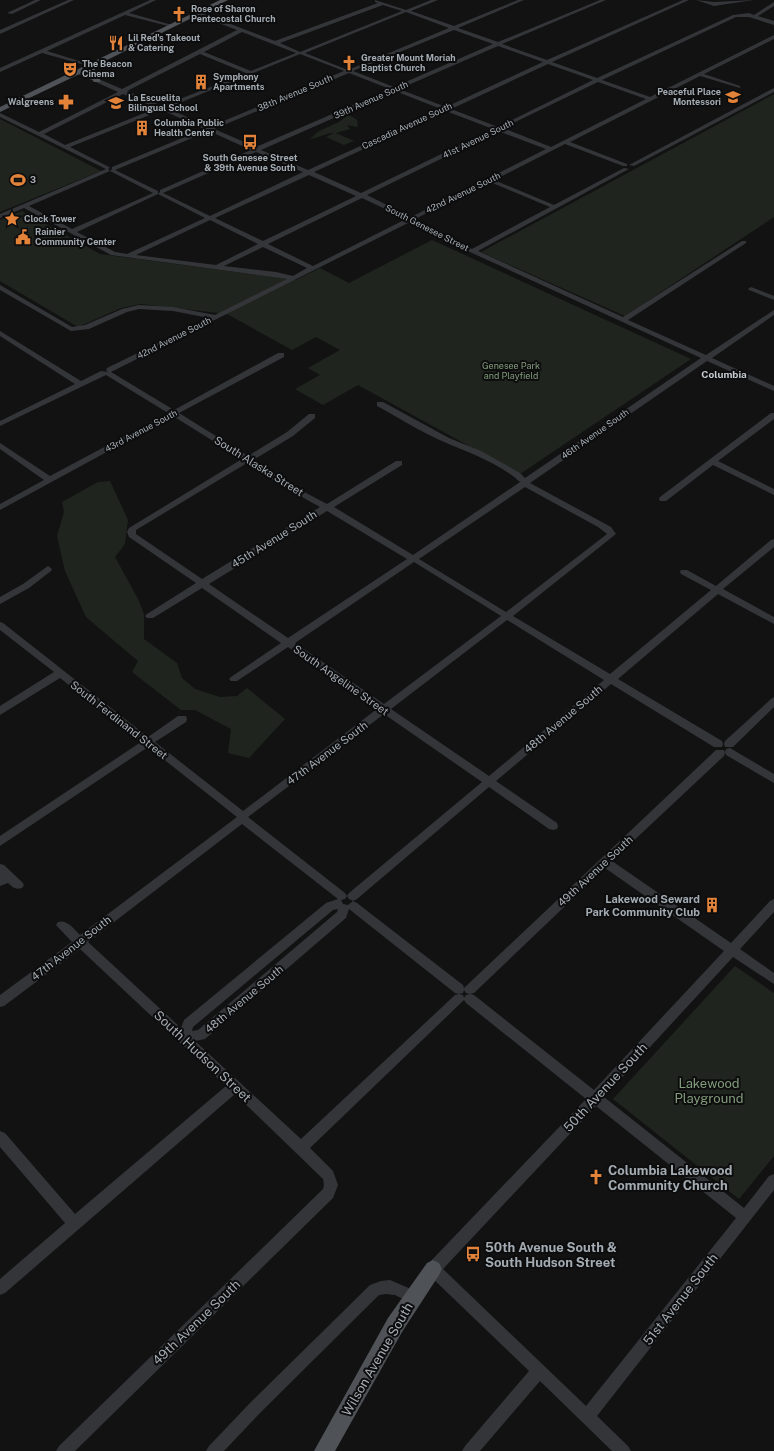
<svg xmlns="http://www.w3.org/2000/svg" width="774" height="1451" font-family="'Public Sans',sans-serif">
	<rect width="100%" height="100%" fill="#121213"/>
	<g fill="#1f251e">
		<polygon points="774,94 774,217 625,316 481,252"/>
		<path d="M347,116H351L357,120L358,126L357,127L347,125L350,129L336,133L354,141L344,145L326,137L334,133C325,133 318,138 310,139L319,131L339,122Z"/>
		<polygon points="0,119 101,171 0,212"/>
		<polygon points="22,211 100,254 296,280 320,268 349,283 432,240 691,359 520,474 358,385 323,405 295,389 320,375 308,368 340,350 316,337 292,350 227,314 141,304 121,308 78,327 0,281 0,220"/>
		<polygon points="110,481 128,520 125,544 115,557 138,599 144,614 144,639 177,663 182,678 195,689 220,697 237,696 247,688 285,719 249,758 228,753 231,729 195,710 181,710 132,672 138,661 86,617 65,571 57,536 64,512 62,502 98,482"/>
		<polygon points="735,966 774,993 774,1156 739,1199 613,1099"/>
	</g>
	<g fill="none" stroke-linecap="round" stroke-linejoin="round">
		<g fill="#333538" fill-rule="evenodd">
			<polygon points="35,0 41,0 12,14 7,13"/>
			<polygon points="68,0 74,0 0,34 0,30"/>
			<polygon points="150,0 156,0 129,13 172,25 172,27 125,15 47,51 92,65 92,67 42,53 0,72 0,68"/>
			<path d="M375,0L406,10L431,0H438L411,11L454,26L518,0H524L458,28L498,42L600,0H606L502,44L547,60L683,0H689L552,62L597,78L733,15L749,13L754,15L774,2V6L758,16L774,21V25L749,17H736L602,80L650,97L774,35V39L704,74L740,86V88L700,76L570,142L627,164V166H623L565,144L494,180L554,205L624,168L629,169L478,251L623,317L742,241H746V243L628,320L706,355L774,310V315L712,358L774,386V391L707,361L530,483L611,527L616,534L513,616L610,674L711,590L681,574L680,572L681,570H687L716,586L771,540L774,539V547L723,589L774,617V624L718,594L618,679L722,741L723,744L722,747H714L611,684L496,781L557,823L558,826L557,829L553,830L549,829L489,787L357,899L353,901L349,899L347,896L349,893L482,782L384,714L248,817L345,893L347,896L345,899L341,900L343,904L348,905L353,901L357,903L463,985L464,988L716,750H724L725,753L724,756L612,861L731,943L770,901L774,899V912L740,949L774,973V984L733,957L604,1097L744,1208L769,1176L774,1174V1190L597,1416L628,1446L631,1451H612L540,1381L480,1451H462L465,1446L529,1371L428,1274L426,1269L428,1264L586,1099L466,1003L464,1000L310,1148L333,1171L338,1185L333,1198L75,1451H56L59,1446L323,1189L324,1185L323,1179L235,1094L5,1293L0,1295V1279L65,1223L0,1147V1131L5,1133L75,1214L226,1086L80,949L4,1006L0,1007V995L72,942L56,925L58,922C67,919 74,929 80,935L237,817L148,747L0,846V836L141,742L60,678L0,715V706L54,672L0,630V622L3,623L148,737L178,716H186L187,719L186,722L155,742L243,811L377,709L288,647L237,681H231L229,679L231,677L281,643L202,588L153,618H147L145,616L147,614L196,583L129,537L127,532L129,528L242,459L173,416L0,510V504L44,480L0,449V443L50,476L168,413L106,375L0,426V421L75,384L0,336V331L81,381L101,371L108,372L106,370L107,368L209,318L173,311L139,309L127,312L89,329L71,331L0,290V285L72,327L85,325L122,309L139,305L173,307L215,315L287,279L111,255L24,208L0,218V214L106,169L0,117V113L39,132L118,92L76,73V71H80L122,89L237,30L195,14V12H199L275,41L378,3L375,2ZM383,5L402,11L300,52L280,43ZM406,12L449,28L348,70L305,53ZM454,30L493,44L394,87L353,71ZM242,32L296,53L251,71L204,52ZM498,46L543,62L446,107L399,89ZM200,54L246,73L162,106L127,91ZM300,54L344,71L209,127L167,108ZM548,64L593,80L498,127L451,109ZM349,73L390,89L256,147L214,129ZM598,82L646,99L551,147L503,128ZM395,91L441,109L308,170L261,150ZM123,94L157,108L65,145L44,134ZM162,110L204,129L112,167V169L110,171L108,169L110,168L109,167L70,147ZM446,111L493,129L361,193L314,172ZM209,131L251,150L160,190V192L158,194V191L115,170ZM498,131L546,149L411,217L367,195ZM256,152L303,172L210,216L163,193ZM110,171L153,193L72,229L29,206ZM309,175L356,196L263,241L215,218ZM490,182L550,207L472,249L415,219ZM158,194L205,218L127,254L115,252L77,232ZM362,198L406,219L313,266L268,244ZM210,220L258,244L216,265L136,255ZM410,222L446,241L701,358L525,478L520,473L481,451L449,438L383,402H377V406C399,418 421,432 444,442C470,453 499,463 520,482L413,555L334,507L402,465V461H396L327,504L289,484L253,460L293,436L315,418V414H309L287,432L248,456L179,413L284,357V353H278L174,410L111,372ZM263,247L307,268L293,276L276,272L224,266ZM247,463L284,487L320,507L202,579L136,534V530ZM525,487L598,527L607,534L506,612L419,559ZM327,511L407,559L288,638L209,584ZM414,562L501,616L384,704L295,643ZM507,620L604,680L489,776L391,709ZM242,824L338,899L326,903L184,1020L181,1028L88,942ZM605,868L724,951L594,1090L474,995L470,994L474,993ZM338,909L337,912L198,1030L192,1031L193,1027L333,910ZM349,909L455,993L459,994L455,995L301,1139L195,1041L205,1039L346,918ZM464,990L466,993L470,994L466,995L464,998L463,995L459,994L463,993ZM596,1106L736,1218L586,1406L443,1269Z"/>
			<polygon points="696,0 714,2 754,0 714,6"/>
			<polygon points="774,88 774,92 634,166 629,165"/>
			<polygon points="751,287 774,296 774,300 749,290 748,289"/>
			<polygon points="771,413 774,413 774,419 718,461 774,489 774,495 713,465 666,501 660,501 659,499 660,497"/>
			<polygon points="48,566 52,569 51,571 29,588 0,604 0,597 23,584"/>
			<polygon points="774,697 774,707 733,747 725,747 724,744 725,741 771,699"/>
			<polygon points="730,748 774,774 774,783 726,755 725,752 726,749"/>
			<path d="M0,864L4,865L22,882L24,885L22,888C15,890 13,887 8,883L0,886Z"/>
			<polygon points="390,1280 418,1292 420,1297 418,1302 413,1304 395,1295 386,1294 379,1295 259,1414 224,1451 206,1451 209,1446 249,1404 370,1285 381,1281"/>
		</g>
		<g fill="#4f5357" fill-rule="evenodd">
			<polygon points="220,0 228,0 95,66 95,72 100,77 100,82 94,82 87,72 88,70 0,112 0,107"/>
			<polygon points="433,1260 439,1263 442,1269 439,1275 402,1332 335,1451 314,1451 388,1318 427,1263"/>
		</g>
	</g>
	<defs>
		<g id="church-bare" transform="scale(1.2)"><path d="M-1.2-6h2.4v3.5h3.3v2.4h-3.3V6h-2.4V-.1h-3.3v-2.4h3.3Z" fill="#e3833a" stroke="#0d0d0e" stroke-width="2.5" paint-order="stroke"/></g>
		<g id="restaurant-bare" transform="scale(1.2)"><path d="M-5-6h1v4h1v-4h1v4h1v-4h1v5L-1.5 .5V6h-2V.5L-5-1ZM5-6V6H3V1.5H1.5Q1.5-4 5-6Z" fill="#e3833a" stroke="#0d0d0e" stroke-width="2.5" paint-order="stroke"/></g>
		<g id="theatre-bare" transform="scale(1.2)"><path d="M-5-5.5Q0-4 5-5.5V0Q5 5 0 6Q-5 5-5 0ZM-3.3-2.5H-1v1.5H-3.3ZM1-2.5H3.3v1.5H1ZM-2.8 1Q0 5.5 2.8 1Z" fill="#e3833a" stroke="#0d0d0e" stroke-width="2.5" paint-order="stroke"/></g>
		<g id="building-bare" transform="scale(1.2)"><path d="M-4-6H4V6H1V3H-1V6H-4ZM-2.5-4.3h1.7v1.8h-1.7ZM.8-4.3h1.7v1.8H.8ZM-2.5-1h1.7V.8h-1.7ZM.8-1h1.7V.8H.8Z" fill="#e3833a" stroke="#0d0d0e" stroke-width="2.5" paint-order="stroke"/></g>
		<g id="school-bare" transform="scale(1.2)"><path d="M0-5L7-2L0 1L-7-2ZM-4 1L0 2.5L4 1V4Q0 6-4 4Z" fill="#e3833a" stroke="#0d0d0e" stroke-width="2.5" paint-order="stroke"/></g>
		<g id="pharmacy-bare" transform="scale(1.2)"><path d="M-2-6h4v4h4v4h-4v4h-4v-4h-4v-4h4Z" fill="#e3833a" stroke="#0d0d0e" stroke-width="2.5" paint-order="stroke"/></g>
		<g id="bus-bare" transform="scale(1.2)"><path d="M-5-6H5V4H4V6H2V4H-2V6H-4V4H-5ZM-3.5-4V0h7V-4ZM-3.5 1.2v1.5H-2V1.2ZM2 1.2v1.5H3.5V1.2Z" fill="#e3833a" stroke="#0d0d0e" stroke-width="2.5" paint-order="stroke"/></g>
		<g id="stadium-bare" transform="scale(1.2)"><path d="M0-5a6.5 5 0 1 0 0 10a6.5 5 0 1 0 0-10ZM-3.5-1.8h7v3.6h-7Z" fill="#e3833a" stroke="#0d0d0e" stroke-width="2.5" paint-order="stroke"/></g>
		<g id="sight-bare" transform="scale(1.2)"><path d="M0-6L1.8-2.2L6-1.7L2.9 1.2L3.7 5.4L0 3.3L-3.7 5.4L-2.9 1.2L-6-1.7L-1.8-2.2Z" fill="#e3833a" stroke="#0d0d0e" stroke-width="2.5" paint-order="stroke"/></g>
		<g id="civic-bare" transform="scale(1.2)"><path d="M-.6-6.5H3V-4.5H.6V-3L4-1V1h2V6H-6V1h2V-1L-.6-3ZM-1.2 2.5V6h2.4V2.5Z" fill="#e3833a" stroke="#0d0d0e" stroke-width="2.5" paint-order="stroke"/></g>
	</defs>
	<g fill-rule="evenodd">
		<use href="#church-bare" x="179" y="14"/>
		<use href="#restaurant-bare" x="116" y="43"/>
		<use href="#church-bare" x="349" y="63"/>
		<use href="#theatre-bare" x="70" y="69"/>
		<use href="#building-bare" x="201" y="82"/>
		<use href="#school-bare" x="733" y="97"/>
		<use href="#pharmacy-bare" x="66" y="102"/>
		<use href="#school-bare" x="116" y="103"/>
		<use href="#building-bare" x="142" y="128"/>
		<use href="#bus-bare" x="250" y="142"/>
		<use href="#stadium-bare" x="18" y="180"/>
		<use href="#sight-bare" x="12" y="219"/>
		<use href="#civic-bare" x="23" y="237"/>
		<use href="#building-bare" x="712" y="905"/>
		<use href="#church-bare" x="596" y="1177"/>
		<use href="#bus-bare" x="473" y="1254"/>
	</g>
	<g text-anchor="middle" stroke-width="4" stroke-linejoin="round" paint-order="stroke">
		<g font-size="9" font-weight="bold" fill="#a4acb3" stroke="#0d0d0e" text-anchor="start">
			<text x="191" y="12">Rose of Sharon<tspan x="191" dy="10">Pentecostal Church</tspan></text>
			<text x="128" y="41">Lil Red's Takeout<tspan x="128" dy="10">&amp; Catering</tspan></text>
			<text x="361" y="61">Greater Mount Moriah<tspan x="361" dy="10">Baptist Church</tspan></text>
			<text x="82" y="67">The Beacon<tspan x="82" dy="10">Cinema</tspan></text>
			<text x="213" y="80">Symphony<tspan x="213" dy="10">Apartments</tspan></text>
			<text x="721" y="95" text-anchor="end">Peaceful Place<tspan x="721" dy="10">Montessori</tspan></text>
			<text x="128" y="101">La Escuelita<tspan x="128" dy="10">Bilingual School</tspan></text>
			<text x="54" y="105" text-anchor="end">Walgreens</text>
			<text x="154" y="126">Columbia Public<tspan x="154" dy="10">Health Center</tspan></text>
			<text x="250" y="161" text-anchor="middle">South Genesee Street<tspan x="250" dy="10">&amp; 39th Avenue South</tspan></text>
			<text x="30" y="183">3</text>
			<text x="24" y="222">Clock Tower</text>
			<text x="35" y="235">Rainier<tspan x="35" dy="10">Community Center</tspan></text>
		</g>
		<g font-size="9" fill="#a4acb3" stroke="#0d0d0e">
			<text transform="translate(295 93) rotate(-23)" y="3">38th Avenue South</text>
			<text transform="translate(371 100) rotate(-24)" y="3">39th Avenue South</text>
			<text transform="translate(407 126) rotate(-25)" y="3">Cascadia Avenue South</text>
			<text transform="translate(478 139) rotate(-26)" y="3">41st Avenue South</text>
			<text transform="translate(463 193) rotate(-26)" y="3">42nd Avenue South</text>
			<text transform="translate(427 228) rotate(27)" y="3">South Genesee Street</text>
			<text transform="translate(174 338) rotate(-27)" y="3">42nd Avenue South</text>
			<text transform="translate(141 431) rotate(-28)" y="3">43rd Avenue South</text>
			<text transform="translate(595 434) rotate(-35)" y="3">46th Avenue South</text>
		</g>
		<g font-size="9" fill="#829c7c" stroke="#0d0d0e">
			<text x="511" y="369">Genesee Park<tspan x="511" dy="10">and Playfield</tspan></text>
		</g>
		<g font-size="10" font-weight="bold" fill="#c5cacf" stroke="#0d0d0e">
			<text x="724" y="378">Columbia</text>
		</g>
		<g font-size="11" fill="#a4acb3" stroke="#0d0d0e">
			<text transform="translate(259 466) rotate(32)" y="4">South Alaska Street</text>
			<text transform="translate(274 539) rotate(-32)" y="4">45th Avenue South</text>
			<text transform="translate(341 680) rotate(35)" y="4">South Angeline Street</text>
			<text transform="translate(563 719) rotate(-40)" y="4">48th Avenue South</text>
			<text transform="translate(119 720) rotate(38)" y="4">South Ferdinand Street</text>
			<text transform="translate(327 753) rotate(-37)" y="4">47th Avenue South</text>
			<text transform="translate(595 871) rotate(-43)" y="4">49th Avenue South</text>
			<text transform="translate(71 948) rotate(-38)" y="4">47th Avenue South</text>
			<text transform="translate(244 999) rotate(-40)" y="4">48th Avenue South</text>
		</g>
		<g font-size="11" font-weight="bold" fill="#a4acb3" stroke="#0d0d0e" text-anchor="end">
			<text x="700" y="903">Lakewood Seward<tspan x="700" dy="13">Park Community Club</tspan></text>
		</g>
		<g font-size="13" fill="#a4acb3" stroke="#0d0d0e">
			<text transform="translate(203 1056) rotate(43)" y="5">South Hudson Street</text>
			<text transform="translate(605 1087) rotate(-47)" y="5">50th Avenue South</text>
			<text transform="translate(680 1299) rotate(-52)" y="5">51st Avenue South</text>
			<text transform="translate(196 1322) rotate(-44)" y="5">49th Avenue South</text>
			<text transform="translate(377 1359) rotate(-60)" y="5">Wilson Avenue South</text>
		</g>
		<g font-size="13" fill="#829c7c" stroke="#0d0d0e">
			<text x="709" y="1088">Lakewood<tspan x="709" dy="15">Playground</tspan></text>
		</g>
		<g font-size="13" font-weight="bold" fill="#a4acb3" stroke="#0d0d0e" text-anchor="start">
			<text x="608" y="1175">Columbia Lakewood<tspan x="608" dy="15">Community Church</tspan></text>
			<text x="485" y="1252">50th Avenue South &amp;<tspan x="485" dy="15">South Hudson Street</tspan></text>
		</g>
	</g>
</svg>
